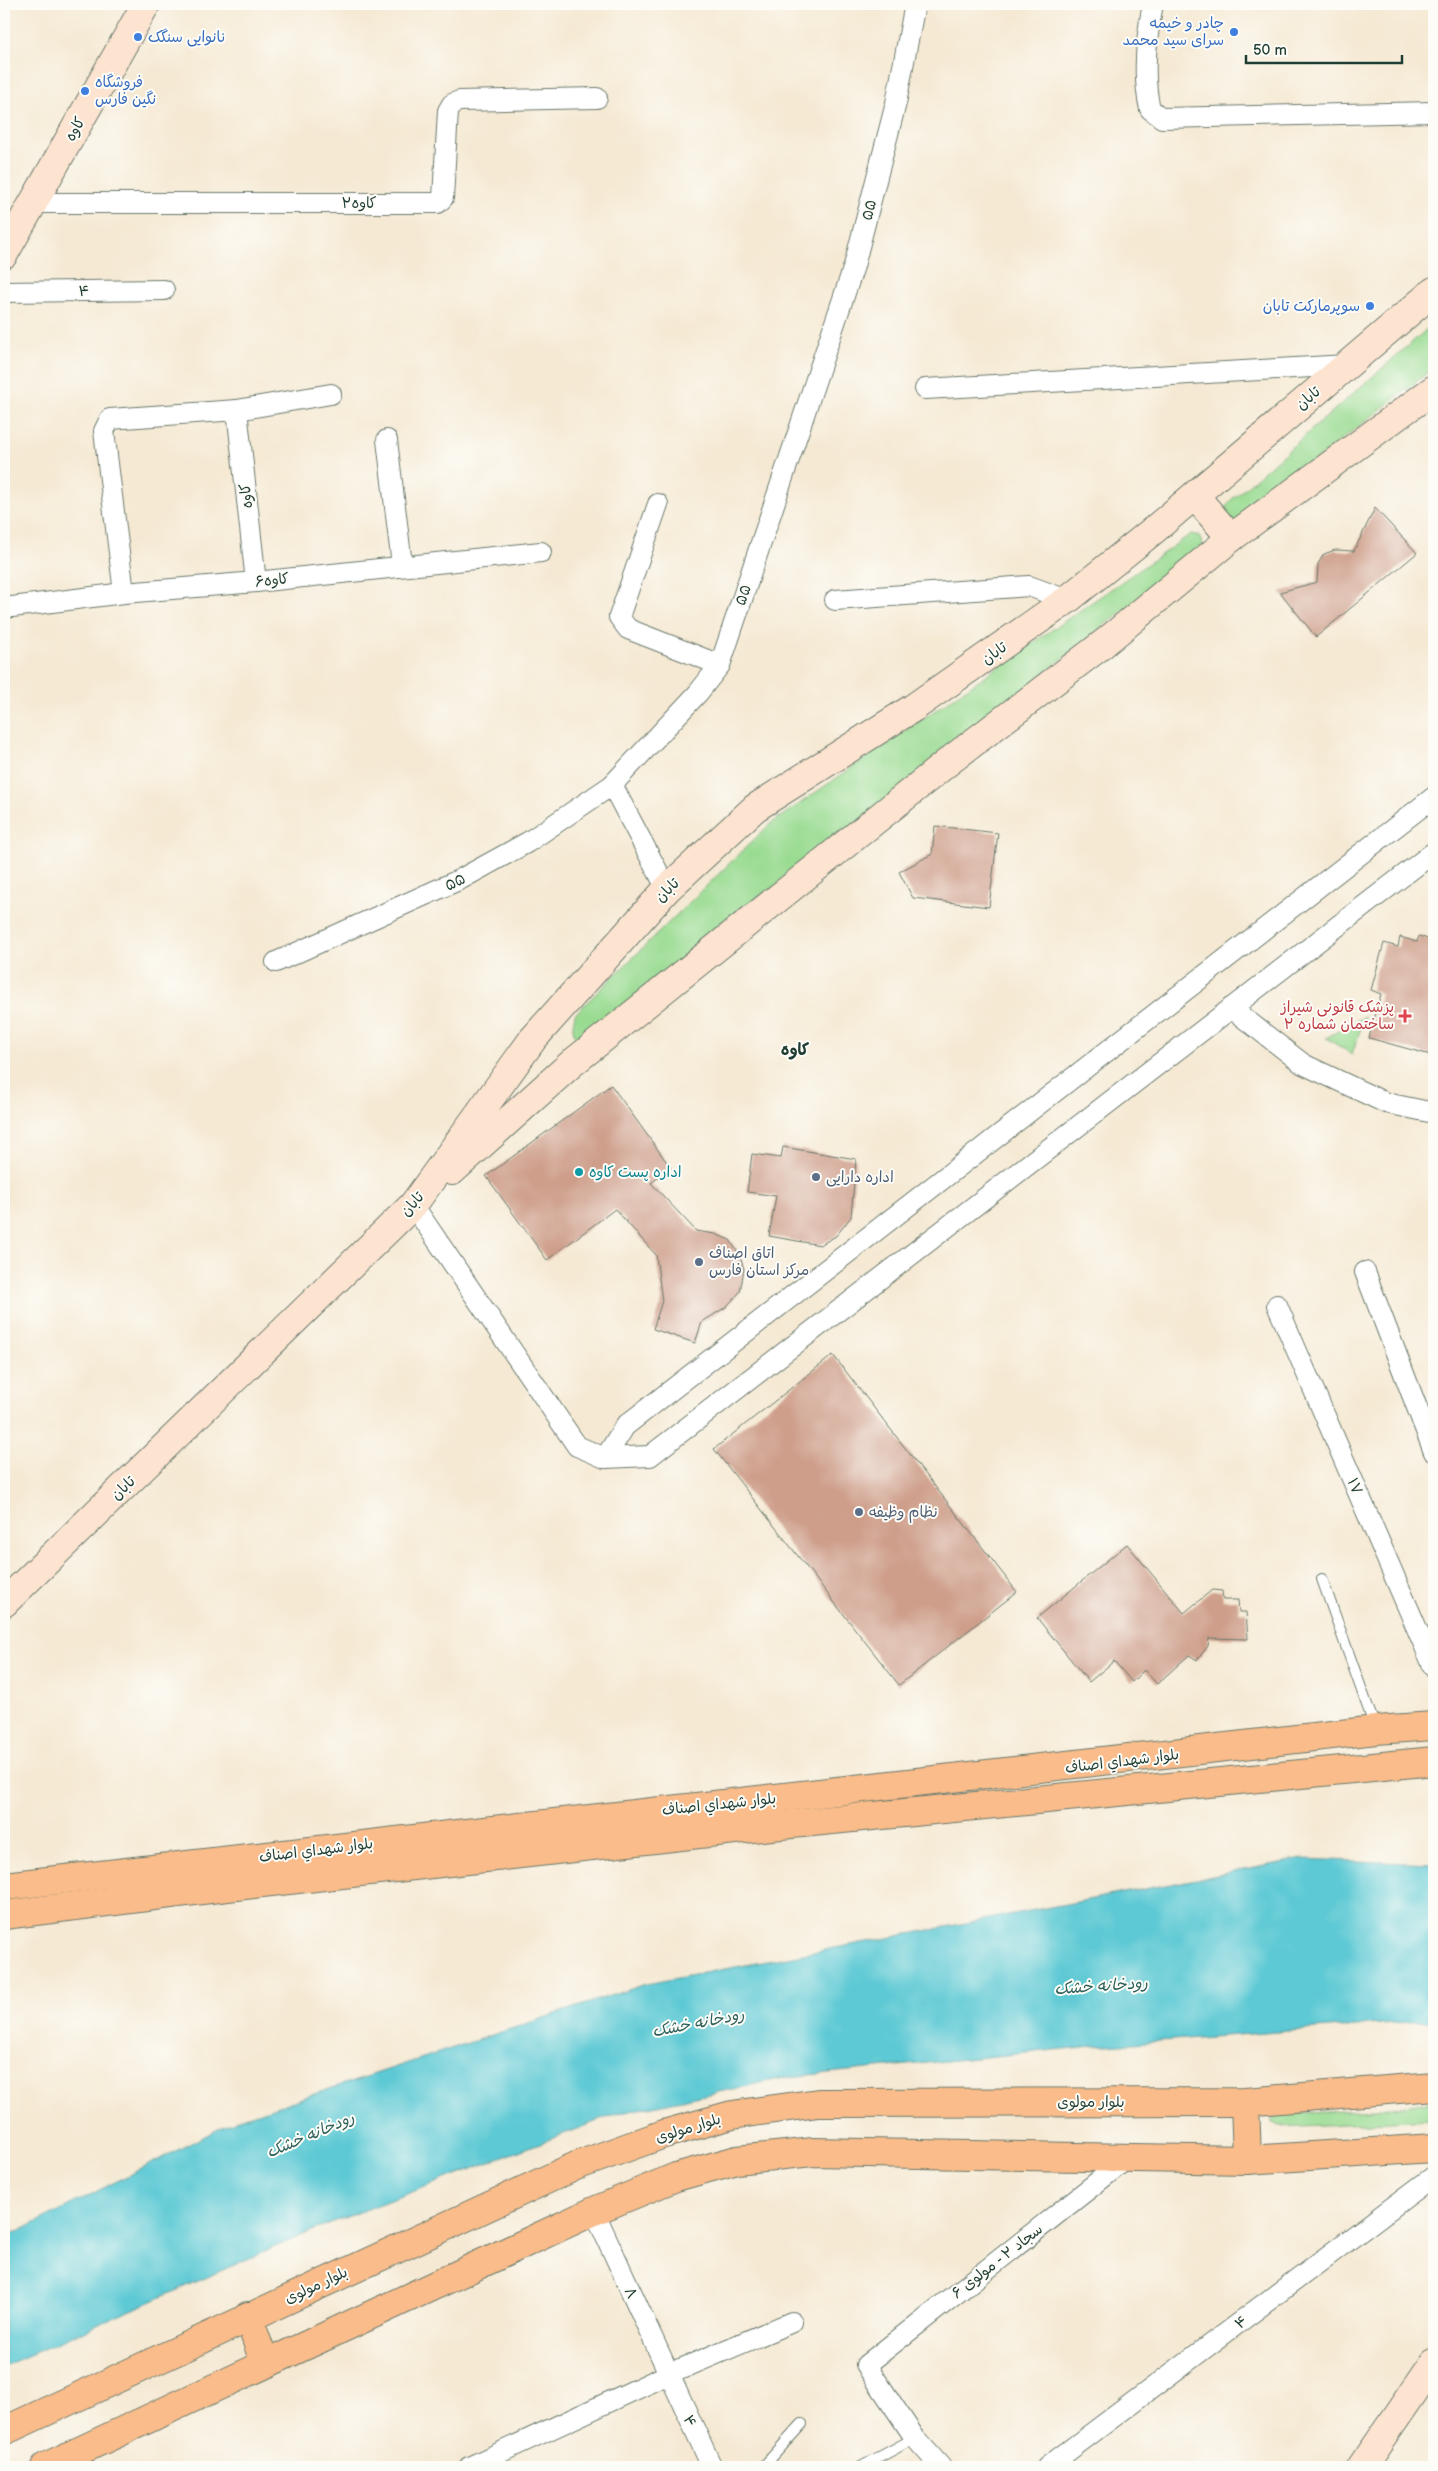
<svg xmlns="http://www.w3.org/2000/svg" width="1438" height="2471" font-family="'Balsamiq Sans','Playpen Sans Arabic',sans-serif">
	<rect width="100%" height="100%" fill="#fdfcf7"/>
	<filter id="ink" filterUnits="userSpaceOnUse"><feTurbulence type="fractalNoise" baseFrequency=".02" numOctaves="2"/><feDisplacementMap in="SourceGraphic" scale="10" xChannelSelector="R" yChannelSelector="G"/><feConvolveMatrix kernelMatrix="1 2 1 2 8 2 1 2 1" color-interpolation-filters="sRGB"/></filter>
	<filter id="wash" filterUnits="userSpaceOnUse"><feTurbulence type="fractalNoise" baseFrequency=".0096" numOctaves="4" result="noise"/><feDisplacementMap in="SourceGraphic" scale="20" xChannelSelector="R" yChannelSelector="G"/><feGaussianBlur stdDeviation="1.12" result="paint"/><feColorMatrix in="noise" values="0 0 0 0 0 0 0 0 0 0 0 0 0 0 0 0 0 1.4 0 .05"/><feComposite in="paint" operator="in"/></filter>
	<g filter="url(#wash)">
		<rect width="100%" height="100%" fill="#f5e9d3"/>
		<g fill="#9adb92" stroke="#5c8c63">
			<polygon points="1434,323 1434,368 1235,522 1222,514 1230,501"/>
			<path d="M1191,534L1199,536L1203,545L1192,555L592,1035L577,1038C571,1030 573,1024 575,1014L770,824Z"/>
			<polygon points="1365,1016 1352,1054 1326,1038"/>
			<polygon points="1434,2101 1434,2120 1279,2127 1271,2123 1274,2115 1392,2108"/>
		</g>
		<polygon fill="#5dc9d4" stroke="#3e8384" points="1302,1859 1434,1864 1434,2020 1094,2046 789,2077 616,2114 323,2226 4,2366 4,2239 236,2120 646,1984"/>
		<g id="blocks">
			<g fill="#ce9e8a">
				<polygon points="1375,508 1417,553 1316,637 1280,592 1317,582 1318,564 1324,554 1335,550 1354,551"/>
				<polygon points="935,826 998,833 989,907 913,898 899,872 932,854"/>
				<polygon points="1419,936 1434,941 1434,1056 1369,1038 1381,994 1371,990 1384,943 1398,947 1400,937 1417,942"/>
				<polygon points="611,1085 671,1168 651,1183 696,1231 715,1234 730,1240 739,1254 744,1269 740,1292 726,1307 702,1322 695,1343 653,1329 662,1301 656,1255 615,1209 547,1260 486,1176"/>
				<polygon points="783,1147 856,1159 851,1217 836,1236 820,1245 769,1236 776,1196 747,1192 752,1154 781,1158"/>
				<polygon points="833,1355 1017,1592 899,1685 714,1449"/>
				<polygon points="1127,1544 1184,1613 1212,1590 1222,1591 1223,1600 1238,1600 1239,1612 1246,1612 1248,1639 1209,1638 1208,1646 1197,1660 1189,1655 1157,1684 1144,1670 1132,1682 1114,1661 1089,1682 1037,1618"/>
			</g>
		</g>
	</g>
	<g filter="url(#ink)">
		<use href="#blocks" fill-opacity="0" stroke="#6a796c" stroke-width="1"/>
		<g fill="none" stroke-linecap="round" stroke-linejoin="round">
			<g stroke="#6a796c" stroke-width="12">
				<g id="lane">
					<polyline points="1322,1579 1376,1730"/>
					<polyline points="763,2467 802,2424"/>
					<polyline points="861,2467 915,2438"/>
				</g>
			</g>
			<g stroke="#6a796c" stroke-width="22">
				<g id="street">
					<path d="M1153,4C1146,38 1142,75 1150,109L1162,118L1434,112"/>
					<polyline points="32,203 438,203 443,198 448,111 452,104 459,101 597,98"/>
					<polyline points="4,292 164,290"/>
					<polyline points="925,389 1347,365"/>
					<polyline points="237,410 256,582"/>
					<polyline points="387,440 402,565"/>
					<polyline points="658,504 619,617 628,629 720,665"/>
					<polyline points="124,593 104,431 110,419 237,410 331,394"/>
					<polyline points="835,600 1029,586 1067,600"/>
					<polyline points="4,608 124,593 256,582 541,552"/>
					<polyline points="612,785 667,889"/>
					<polyline points="276,962 461,879 528,842 612,785 698,693 720,665 854,266 896,103 915,4"/>
					<polyline points="1231,1008 1303,1064 1386,1103 1434,1113"/>
					<polyline points="413,1205 577,1446 605,1458 650,1456 1434,852"/>
					<polyline points="1365,1272 1434,1452"/>
					<polyline points="1277,1305 1434,1668"/>
					<polyline points="605,1458 625,1426 1434,797"/>
					<polyline points="594,2211 712,2467"/>
					<polyline points="469,2467 669,2374 792,2322"/>
					<polyline points="941,2467 915,2438 866,2365 1129,2157"/>
					<polyline points="1047,2467 1434,2176"/>
				</g>
			</g>
			<g stroke="#6a796c" stroke-width="30">
				<g id="secondary">
					<polyline points="4,254 146,4"/>
					<polyline points="1195,496 1231,538"/>
					<polyline points="452,1171 571,1064 948,762 1103,644 1231,538 1434,389"/>
					<polyline points="4,1603 413,1205 533,1039 667,889 755,808 913,708 1067,600 1155,529 1434,291"/>
					<polyline points="1362,2467 1434,2362"/>
				</g>
			</g>
			<g stroke="#6a796c" stroke-width="30">
				<g id="primary">
					<path d="M4,1886C461,1831 919,1786 1376,1730L1434,1726"/>
					<polyline points="4,1915 210,1889 771,1826 1434,1761"/>
					<polyline points="1245,2102 1247,2160"/>
					<polyline points="248,2316 265,2364"/>
					<polyline points="4,2431 576,2166 664,2134 732,2115 818,2103 1245,2102 1434,2086"/>
					<polyline points="45,2467 594,2211 676,2177 737,2160 813,2152 1247,2160 1434,2148"/>
				</g>
			</g>
			<use href="#lane" stroke="#fff" stroke-width="10"/>
			<use href="#street" stroke="#fff" stroke-width="20"/>
			<use href="#secondary" stroke="#fde4d0" stroke-width="28"/>
			<use href="#primary" stroke="#f9bc8a" stroke-width="28"/>
		</g>
	</g>
	<g fill="#3f7fe0" stroke="#fdfcf7" stroke-width="2">
		<circle cx="1234" cy="32" r="5"/>
		<circle cx="138" cy="37" r="5"/>
		<circle cx="85" cy="91" r="5"/>
		<circle cx="1370" cy="306" r="5"/>
	</g>
	<path fill="#e0444e" stroke="#fdfcf7" stroke-width="2" d="M1402.5 1008.5h5v5h5v5h-5v5h-5v-5h-5v-5h5z"/>
	<circle fill="#0f9aa8" stroke="#fdfcf7" stroke-width="2" cx="579" cy="1172" r="5"/>
	<g fill="#5c6f8a" stroke="#fdfcf7" stroke-width="2">
		<circle cx="816" cy="1177" r="5"/>
		<circle cx="699" cy="1262" r="5"/>
		<circle cx="859" cy="1512" r="5"/>
	</g>
	<g text-anchor="middle" stroke-width="4" stroke-linejoin="round" paint-order="stroke">
		<g font-size="15" fill="#366cbe" stroke="#fdfcf7" text-anchor="end">
			<text x="1224" y="28">چادر و خیمه<tspan x="1224" dy="17">سرای سید محمد</tspan></text>
			<text x="148" y="42" text-anchor="start">نانوایی سنگک</text>
			<text x="95" y="87" text-anchor="start">فروشگاه<tspan x="95" dy="17">نگین فارس</tspan></text>
			<text x="1360" y="311">سوپرمارکت تابان</text>
		</g>
		<g font-size="15" fill="#1f3d34" stroke="#fdfcf7">
			<text transform="translate(75 129) rotate(-60)" y="5">کاوه</text>
			<text x="359" y="208">کاوه۲</text>
			<text transform="translate(869 210) rotate(-76)" y="5">۵۵</text>
			<text transform="translate(84 291) rotate(-1)" y="5">۴</text>
			<text transform="translate(1308 398) rotate(-41)" y="5">تابان</text>
			<text transform="translate(246 496) rotate(-96)" y="5">کاوه</text>
			<text transform="translate(272 580) rotate(-6)" y="5">کاوه۶</text>
			<text transform="translate(743 595) rotate(-71)" y="5">۵۵</text>
			<text transform="translate(994 653) rotate(-36)" y="5">تابان</text>
			<text transform="translate(455 882) rotate(-26)" y="5">۵۵</text>
			<text transform="translate(667 890) rotate(-45)" y="5">تابان</text>
			<text transform="translate(412 1204) rotate(-49)" y="5">تابان</text>
			<text transform="translate(1355 1486) rotate(66)" y="5">۱۷</text>
			<text transform="translate(123 1488) rotate(-44)" y="5">تابان</text>
			<text transform="translate(1122 1761) rotate(-7)" y="5">بلوار شهداي اصناف</text>
			<text transform="translate(719 1804) rotate(-6)" y="5">بلوار شهداي اصناف</text>
			<text transform="translate(316 1850) rotate(-7)" y="5">بلوار شهداي اصناف</text>
			<text x="1091" y="2107">بلوار مولوی</text>
			<text transform="translate(688 2128) rotate(-17)" y="5">بلوار مولوی</text>
			<text transform="translate(997 2261) rotate(-38)" y="5">سجاد ۲ - مولوی ۶</text>
			<text transform="translate(316 2285) rotate(-25)" y="5">بلوار مولوی</text>
			<text transform="translate(631 2293) rotate(65)" y="5">۸</text>
			<text transform="translate(1241 2322) rotate(-37)" y="5">۴</text>
			<text transform="translate(690 2421) rotate(65)" y="5">۴</text>
		</g>
		<g font-size="15" fill="#be3a42" stroke="#fdfcf7" text-anchor="end">
			<text x="1394" y="1012">پزشک قانونی شیراز<tspan x="1394" dy="17">ساختمان شماره ٣</tspan></text>
		</g>
		<g font-size="15" fill="#0d838f" stroke="#fdfcf7" text-anchor="start">
			<text x="589" y="1177">اداره پست کاوه</text>
		</g>
		<g font-size="15" fill="#4e5e75" stroke="#fdfcf7" text-anchor="start">
			<text x="826" y="1182">اداره دارایی</text>
			<text x="709" y="1258">اتاق اصناف<tspan x="709" dy="17">مرکز استان فارس</tspan></text>
			<text x="869" y="1517">نظام وظیفه</text>
		</g>
		<g font-size="16" font-weight="bold" fill="#1f3d34" stroke="#fdfcf7">
			<text x="795" y="1055">کاوه</text>
		</g>
		<g font-size="16" font-style="italic" fill="#2e605c" stroke="#fdfcf7">
			<text transform="translate(1101 1985) rotate(-4)" y="6">رودخانه خشک</text>
			<text transform="translate(698 2022) rotate(-11)" y="6">رودخانه خشک</text>
			<text transform="translate(310 2134) rotate(-23)" y="6">رودخانه خشک</text>
		</g>
	</g>
	<rect width="1438" height="2471" fill="none" stroke="#fdfcf7" stroke-width="20"/>
	<path d="M1246 55v8h156v-8" fill="none" stroke="#1f3d34" stroke-width="2.5"/>
	<text x="1253" y="55" font-size="15" fill="#1f3d34" stroke="#fdfcf7" stroke-width="4" paint-order="stroke">50 m</text>
</svg>
